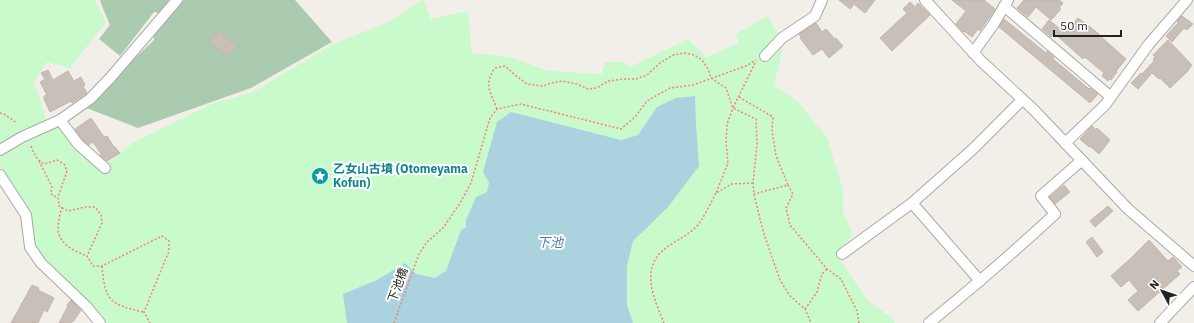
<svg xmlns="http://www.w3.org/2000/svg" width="1194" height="323" font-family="'IBM Plex Sans','Noto Sans JP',sans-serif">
	<rect width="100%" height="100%" fill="#f2efe9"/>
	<g fill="#aacbaf">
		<polygon points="100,0 169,0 159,13 154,12 120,56 99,39 110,25 102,6"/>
		<polygon points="184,0 295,0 332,42 251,88 138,128 84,107 154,40 154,32"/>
	</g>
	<g fill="#c8facc">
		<polygon points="0,0 95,0 106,22 70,68 47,62 34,82 47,121 0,145"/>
		<polygon points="422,0 424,0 430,19 468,11 472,53 510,57 549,71 602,74 605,62 623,62 630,67 688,39 706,57 739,43 736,34 768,16 783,45 774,85 798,102 827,137 843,190 843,212 853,235 836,254 868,301 891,317 895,323 106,323 83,296 43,257 35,247 31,215 0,167 0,156 23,141 60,126 75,149 101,170 134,142 212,104 253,92 331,45 391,21"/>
	</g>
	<polygon fill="#aad3df" points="695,96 696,125 699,166 668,207 633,241 627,266 627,305 633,323 347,323 343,294 377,280 405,263 416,274 435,278 446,271 461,230 466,227 466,220 476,197 487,192 489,183 483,172 497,122 511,112 621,140 638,135 657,107 676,98"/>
	<g fill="#c7bfb8" stroke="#c4b6ab">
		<polygon points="839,0 858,0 850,9"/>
		<polygon points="859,0 875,0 865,13 855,5"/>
		<polygon points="952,0 984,0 995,9 989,18 980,31 978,29 972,37 964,31 963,32 956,24 966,11"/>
		<polygon points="1024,0 1059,0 1063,3 1059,8 1061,9 1051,20 1036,7 1028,17 1017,8"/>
		<polygon points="910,2 915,7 918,3 930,15 892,51 880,38 907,13 903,9"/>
		<polygon points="1182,16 1193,24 1187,30 1184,28 1172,42 1166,36 1178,23 1177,21"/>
		<polygon points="1078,18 1099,34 1099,35 1126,59 1116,71 1117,72 1111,80 1109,79 1108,81 1102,76 1104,73 1085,57 1083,59 1054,33 1051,37 1042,29 1049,20 1065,33"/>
		<polygon points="1004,19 1046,53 1047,51 1054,57 1053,59 1089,89 1090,88 1098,94 1090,103 999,27"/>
		<polygon points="816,23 822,32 826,29 835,39 836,38 843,46 829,58 822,49 813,55 800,38 801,37 799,34"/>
		<polygon points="219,30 231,42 232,40 238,46 231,53 230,52 227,56 223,52 222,53 209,41"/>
		<polygon points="1168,40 1192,65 1189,69 1189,70 1170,88 1160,78 1159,79 1152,73 1138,89 1131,83 1141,73 1142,74 1154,61 1153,60 1155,57 1153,55"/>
		<polygon points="48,70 53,80 68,71 74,81 81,77 85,85 83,86 87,93 72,103 71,101 50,112 44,99 44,96 47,95 40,82 45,79 41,73"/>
		<polygon points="91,118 104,137 107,136 114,147 115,147 120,153 107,161 100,155 101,154 93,142 89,145 83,140 75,129"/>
		<polygon points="1092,126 1096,130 1097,128 1110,140 1099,154 1090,146 1089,147 1080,139"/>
		<polygon points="1064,185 1070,192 1055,204 1050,197"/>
		<polygon points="1108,206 1113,211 1095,227 1090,221"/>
		<polygon points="1092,237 1103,252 1097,257 1086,242"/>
		<polygon points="1149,240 1168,261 1173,257 1182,267 1177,271 1180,274 1138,311 1128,300 1138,291 1129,280 1121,287 1111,276 1130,259"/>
		<polygon points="32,285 39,288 38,290 54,298 47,312 44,310 38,323 11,323"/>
		<polygon points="71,300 81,310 73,322 72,321 71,323 59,323 68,306 67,305"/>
	</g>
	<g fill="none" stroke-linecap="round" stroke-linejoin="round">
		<g stroke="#a9a9a9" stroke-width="12">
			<g id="minor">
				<polyline points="925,0 981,61 1033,109 1128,209 1194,266"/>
				<polyline points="1004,6 1111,97"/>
				<polyline points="973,53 993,25 1008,0"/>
				<polyline points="765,56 782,38 815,16 822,0"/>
				<polyline points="60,120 78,144 105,168"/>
				<polyline points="1065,143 1105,105 1149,44 1187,0"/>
				<polyline points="0,150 22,137 60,120 90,99 111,77 177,0"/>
				<polyline points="0,175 26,215 30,247 41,263 86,306 100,323"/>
				<polyline points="912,203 980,281"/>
				<polyline points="842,254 912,203 973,149 1022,100"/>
				<path d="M929,323C972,288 1014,252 1055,214L1041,196L1082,160"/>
				<polyline points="1160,323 1194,287"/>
			</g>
		</g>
		<g stroke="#fa8072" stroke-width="1.5" stroke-dasharray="2 2" stroke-linecap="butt">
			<polyline points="739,97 773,117 772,130 776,156 788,185 754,194"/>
			<path d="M497,109C491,93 483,84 495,68L505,66L514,74L527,84L543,86L551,83L562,81L577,84L588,89L597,88L608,81L624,79H636L647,75L660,63L673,55L685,53L694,55L702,60L708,69L711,78L726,88L733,108L756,119L757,144L753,183L754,194L763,231L780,280L790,296L805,309L811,323"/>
			<polyline points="0,113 4,114 17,123"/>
			<path d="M31,146C34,154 37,160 44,164L57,160L64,164L67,171L58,197L59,206L68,211L85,207H95L101,215L102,223L87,256L93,266H102L162,236L169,241V251L144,312L150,323"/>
			<polyline points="39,161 52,187 51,193 53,196 58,197"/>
			<polyline points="753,183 732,184 716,193 728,163 726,142 727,124 733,108 756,61"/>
			<polyline points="788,185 793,194 786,208 790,225 827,269 841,279 857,311 859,323"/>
			<path d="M62,207C60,214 58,222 58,229C59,245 75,251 87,256"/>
			<path d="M102,266C105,302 110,304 143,312"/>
			<polyline points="805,309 817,292 822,274 827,269"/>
			<polyline points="394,323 419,254 427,242 443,228 460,203 471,183 490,118 497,109 521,104 621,129 635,117 647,101 670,88 693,85 746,66 756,60"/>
			<path d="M664,323C655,301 641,272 661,252C672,242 686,237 696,227C702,222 712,200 716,193"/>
		</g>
		<use href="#minor" stroke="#fff" stroke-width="10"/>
	</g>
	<defs>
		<g id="sight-disc" transform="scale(0.9)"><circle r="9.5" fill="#0f9aa8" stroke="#fff"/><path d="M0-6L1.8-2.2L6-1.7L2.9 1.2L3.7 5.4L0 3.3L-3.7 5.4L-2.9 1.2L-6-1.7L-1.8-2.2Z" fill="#fff"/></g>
	</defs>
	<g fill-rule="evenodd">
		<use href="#sight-disc" x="320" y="176"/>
	</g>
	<g text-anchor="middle" stroke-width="4" stroke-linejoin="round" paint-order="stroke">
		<g font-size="12" font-weight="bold" fill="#0d838f" stroke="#fff" text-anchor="start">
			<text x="333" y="173">乙女山古墳 (Otomeyama<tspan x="333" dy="14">Kofun)</tspan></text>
		</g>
		<g font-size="12" fill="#222" stroke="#fff">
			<text transform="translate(398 285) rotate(-70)" y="4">下池橋</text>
		</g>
		<g font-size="13" font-style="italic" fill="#4a7aab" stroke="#fff">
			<text x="550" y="247">下池</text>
		</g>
	</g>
	<g transform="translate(1162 291) rotate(310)" stroke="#ffffff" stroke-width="3" paint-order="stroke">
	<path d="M0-3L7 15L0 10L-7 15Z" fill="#222222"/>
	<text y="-6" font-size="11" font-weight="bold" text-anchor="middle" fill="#222222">N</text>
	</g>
	<path d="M1054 30v6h67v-6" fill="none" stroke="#222222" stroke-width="2"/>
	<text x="1060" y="30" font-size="12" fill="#222222" stroke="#ffffff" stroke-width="3" paint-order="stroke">50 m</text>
</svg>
